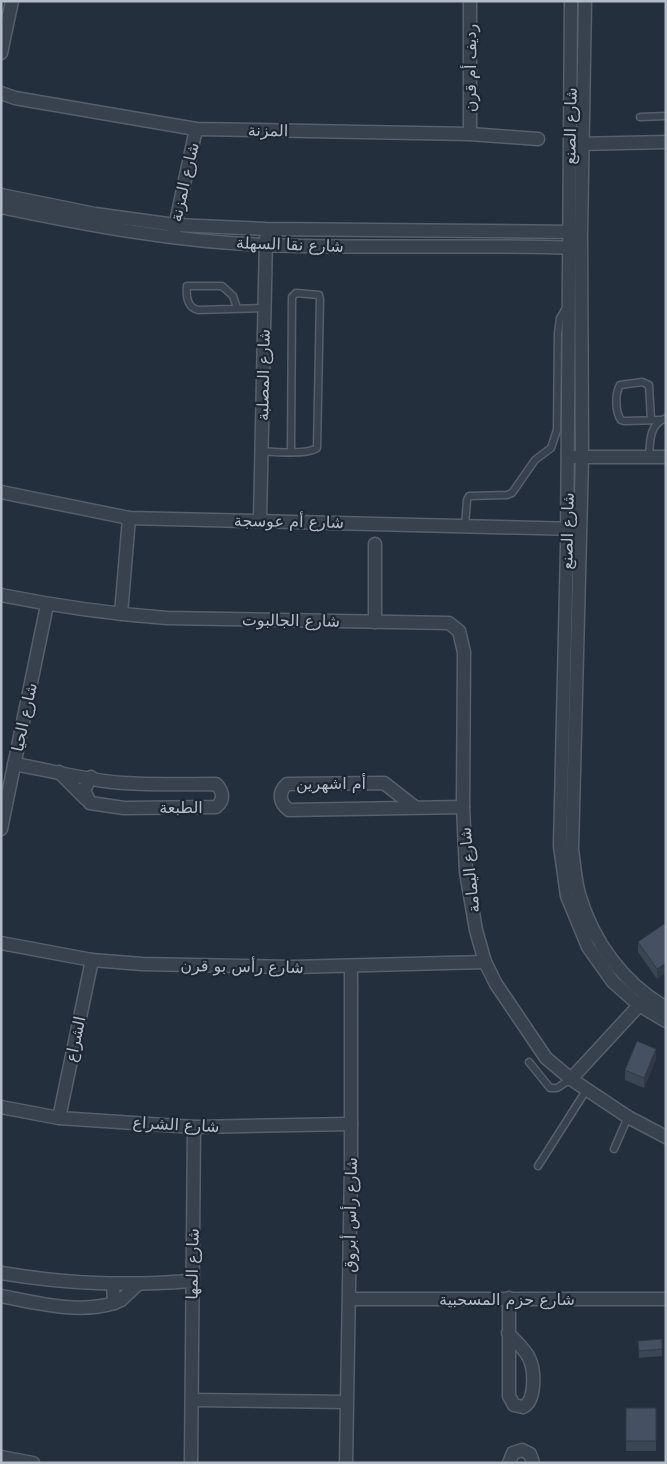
<svg xmlns="http://www.w3.org/2000/svg" width="667" height="1464" font-family="'DejaVu Sans',Cairo,sans-serif">
	<rect width="100%" height="100%" fill="#242f3e"/>
	<g fill="none" stroke-linecap="round" stroke-linejoin="round">
		<g stroke="#565f6c" stroke-width="9">
			<g id="service">
				<polyline points="640,117 666,116"/>
				<path d="M237,308L233,296L222,286H187C186,297 187,307 198,310L264,308"/>
				<path d="M651,420L649,385L642,382L620,385C615,393 615,412 621,420L624,421L660,420"/>
				<path d="M261,451C274,452 307,455 317,448L320,299L319,295L296,293L292,297L291,452"/>
				<path d="M649,457C650,442 649,424 666,418"/>
				<polyline points="465,526 467,500 469,496 507,495 512,493 535,460 551,448 557,430 558,333 560,318 566,308"/>
				<polyline points="529,1062 550,1088 557,1088 571,1079"/>
				<polyline points="614,1149 628,1117"/>
				<polyline points="538,1166 587,1089"/>
			</g>
		</g>
		<g stroke="#565f6c" stroke-width="15">
			<g id="minor">
				<polyline points="571,1 567,547 560,846 567,896 588,947 613,982 639,1005 666,1021"/>
				<path d="M585,1L581,233L582,458L572,849C574,863 575,880 579,894C593,942 623,983 666,1008"/>
				<polyline points="1,53 12,1"/>
				<polyline points="1,93 15,98 196,129 470,134 538,139"/>
				<polyline points="470,134 470,1"/>
				<polyline points="576,144 666,142"/>
				<polyline points="1,195 95,214 175,225 266,229 576,232"/>
				<path d="M1,207C88,225 177,242 266,245C369,249 473,244 576,248"/>
				<polyline points="174,231 196,129"/>
				<polyline points="573,457 666,457"/>
				<polyline points="1,492 129,518 576,529"/>
				<polyline points="260,520 266,238"/>
				<path d="M1,595C56,606 111,614 167,618L449,623L459,631L464,652L463,807L466,872L476,930L485,962L496,984L546,1058L571,1079L628,1117L666,1137"/>
				<polyline points="121,614 129,518"/>
				<polyline points="375,622 375,544"/>
				<path d="M14,764C50,770 87,781 124,783C154,785 185,784 216,784C224,792 224,801 216,807L124,808L90,803L84,790L91,777"/>
				<polyline points="59,772 86,799"/>
				<path d="M416,808L384,783L287,784C278,792 279,803 289,810L463,807"/>
				<polyline points="1,829 47,605"/>
				<polyline points="1,943 92,960 142,964 292,967 485,962"/>
				<polyline points="571,1079 644,1000"/>
				<polyline points="1,1107 59,1118 194,1127 351,1124"/>
				<polyline points="59,1118 92,960"/>
				<path d="M1,1273C68,1284 124,1286 191,1281"/>
				<path d="M1,1296C37,1303 79,1314 114,1303L113,1285"/>
				<polyline points="349,1299 666,1299"/>
				<polyline points="114,1303 121,1300 137,1285"/>
				<path d="M508,1333C515,1341 525,1349 529,1358C535,1370 536,1401 523,1407L514,1405L509,1396V1298"/>
				<polyline points="192,1400 345,1402"/>
				<polyline points="1,1457 33,1463"/>
				<polyline points="191,1463 194,1127"/>
				<polyline points="346,1463 351,1167 351,966"/>
				<polyline points="509,1463 513,1453 522,1450 530,1454 533,1463"/>
			</g>
		</g>
		<use href="#service" stroke="#38414e" stroke-width="6"/>
		<use href="#minor" stroke="#38414e" stroke-width="12"/>
	</g>
	<g fill="#3b4654">
		<polygon points="664,924 657,979 638,952 638,942"/>
		<polygon points="656,1059 644,1088 625,1080 625,1070"/>
		<polygon points="638,1341 662,1349 662,1356 639,1358"/>
		<rect x="626" y="1408" width="30" height="43"/>
	</g>
	<g fill="#303945">
		<polygon points="666,963 666,973 657,979 657,969"/>
		<polygon points="656,1049 656,1059 644,1088 644,1078"/>
	</g>
	<g fill="#455162" stroke="#303945">
		<polygon points="664,924 666,926 666,963 657,969 638,942"/>
		<polygon points="637,1041 656,1049 644,1078 625,1070"/>
		<polygon points="662,1339 662,1349 639,1351 638,1341"/>
		<rect x="626" y="1408" width="30" height="33"/>
	</g>
	<g text-anchor="middle" stroke-width="4.5" stroke-linejoin="round" paint-order="stroke">
		<g font-size="16" fill="#b4bcc9" stroke="#1d2633">
			<text transform="translate(470 68) rotate(-90)" y="6">رديف أم قرن</text>
			<text transform="translate(570 126) rotate(-89)" y="6">شارع الصنع</text>
			<text transform="translate(268 130) rotate(1)" y="6">المزنة</text>
			<text transform="translate(184 182) rotate(-77)" y="6">شارع المزنة</text>
			<text transform="translate(290 244) rotate(2)" y="6">شارع نقا السهلة</text>
			<text transform="translate(263 375) rotate(-89)" y="6">شارع المصلبة</text>
			<text transform="translate(289 521) rotate(1)" y="6">شارع أم عوسجة</text>
			<text transform="translate(567 531) rotate(-89)" y="6">شارع الصنع</text>
			<text transform="translate(291 620) rotate(1)" y="6">شارع الجالبوت</text>
			<text transform="translate(24 717) rotate(-78)" y="6">شارع الحيا</text>
			<text x="331" y="789">أم اشهرين</text>
			<text x="181" y="813">الطبعة</text>
			<text transform="translate(469 870) rotate(-96)" y="6">شارع اليمامة</text>
			<text transform="translate(242 966) rotate(1)" y="6">شارع رأس بو قرن</text>
			<text transform="translate(75 1039) rotate(-78)" y="6">الشراع</text>
			<text transform="translate(176 1124) rotate(3)" y="6">شارع الشراع</text>
			<text transform="translate(350 1215) rotate(-89)" y="6">شارع رأس أبروق</text>
			<text transform="translate(192 1264) rotate(-89)" y="6">شارع المها</text>
			<text x="507" y="1305">شارع حزم المسحبية</text>
		</g>
	</g>
	<rect width="667" height="1464" fill="none" stroke="#b4bcc9" stroke-width="5"/>
</svg>
